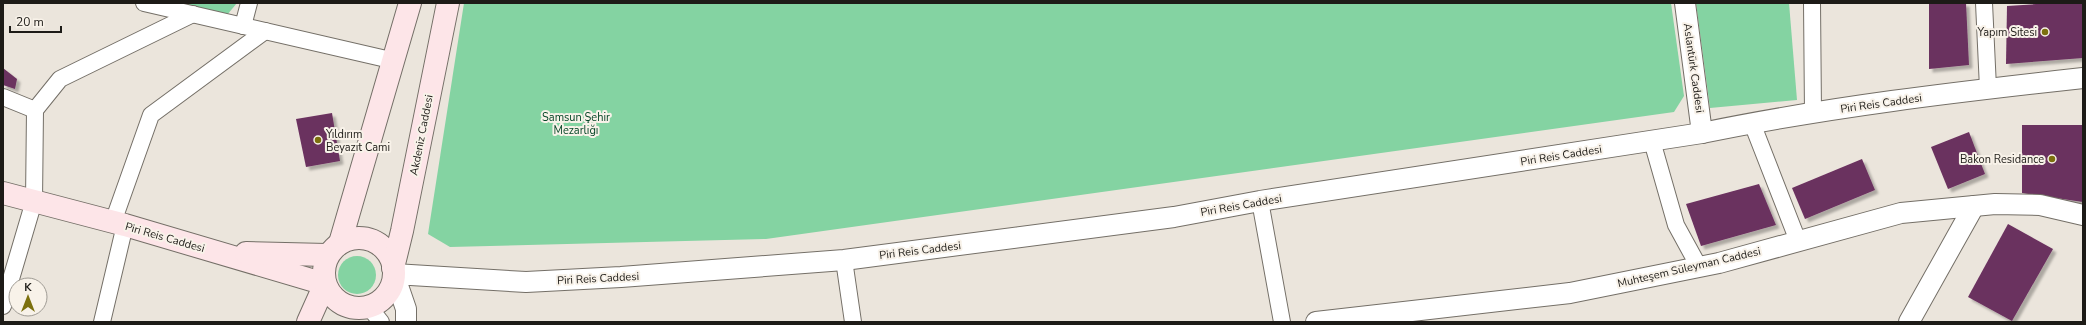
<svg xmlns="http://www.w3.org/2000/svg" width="2086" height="325" font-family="'Nunito Sans',sans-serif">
	<defs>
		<filter id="shadow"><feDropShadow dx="3.5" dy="3.5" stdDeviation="1" flood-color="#0004"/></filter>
	</defs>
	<rect width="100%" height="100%" fill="#ebe5dc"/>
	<g fill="#84d3a2">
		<polygon points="179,3 237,3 227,15"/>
		<polygon points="464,3 1671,3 1684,96 1674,112 766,239 450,247 428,234"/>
		<polygon points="1696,3 1789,3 1797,100 1710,108"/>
		<circle cx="357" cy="275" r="19"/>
	</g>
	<g fill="#6b305f" filter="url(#shadow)">
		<polygon points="1929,3 1966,3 1969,65 1929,69"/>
		<polygon points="2052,3 2083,3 2083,58 2006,64 2007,6"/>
		<polygon points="3,68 17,79 15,89 3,85"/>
		<polygon points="332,113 340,161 306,167 296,119"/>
		<polygon points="2022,125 2083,125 2083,202 2022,193"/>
		<polygon points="1969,132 1985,174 1948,189 1931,147"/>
		<polygon points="1862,159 1875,190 1805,219 1792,188"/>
		<polygon points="1759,184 1776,225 1701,246 1686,204"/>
		<polygon points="2008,224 2053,249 2012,321 1968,297"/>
	</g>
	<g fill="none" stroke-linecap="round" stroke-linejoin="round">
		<g stroke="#746f67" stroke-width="18">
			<g id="minor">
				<polyline points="144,3 395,61"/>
				<polyline points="1812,3 1813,113"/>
				<polyline points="1984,3 1988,88"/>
				<polyline points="243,26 249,3"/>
				<polyline points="3,97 35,110"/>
				<polyline points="1752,123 1798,241"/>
				<polyline points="1652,141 1676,225 1699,267"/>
				<polyline points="1260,201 1282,322"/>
				<polyline points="113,222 151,115 265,31"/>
				<polyline points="844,260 853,322"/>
				<polyline points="3,306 34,201 35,110 60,79 193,14"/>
				<polyline points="369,307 381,322"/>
				<polyline points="102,322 125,225"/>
			</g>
		</g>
		<g stroke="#746f67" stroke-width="22">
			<g id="tertiary">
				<polyline points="1685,3 1702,133"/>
				<path d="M406,322V309L394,274L526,282L621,277L844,260L1174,217L1260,201L1702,133C1828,107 1956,92 2083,78"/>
				<polyline points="1316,322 1570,293 1719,263 1901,213 1995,204 2040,205 2083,215"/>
				<polyline points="1909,322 1974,206"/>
			</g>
		</g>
		<g stroke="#746f67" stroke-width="24">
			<g id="secondary">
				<polyline points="3,193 125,225 325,284 308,322"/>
				<circle cx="359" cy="273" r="35"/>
				<polyline points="340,243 410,3"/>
				<polyline points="246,253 327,255"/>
				<polyline points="393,268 402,231 448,3"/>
			</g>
		</g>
		<use href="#minor" stroke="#fff" stroke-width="16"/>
		<use href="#tertiary" stroke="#fff" stroke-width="20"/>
		<use href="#secondary" stroke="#fde5e8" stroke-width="22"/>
	</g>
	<g fill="#7c700e" stroke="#f8f2e9" stroke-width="1.5">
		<circle cx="2045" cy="32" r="4"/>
		<circle cx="318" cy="140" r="4"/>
		<circle cx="2052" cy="159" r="4"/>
	</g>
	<g text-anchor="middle" stroke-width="4" stroke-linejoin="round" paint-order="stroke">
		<g font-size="11" fill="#1d1b17" stroke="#f8f2e9" text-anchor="end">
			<text x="2037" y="36">Yapım Sitesi</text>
			<text x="326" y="138" text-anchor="start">Yıldırım<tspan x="326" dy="13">Beyazıt Cami</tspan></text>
			<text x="2044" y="163">Bakon Residance</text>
		</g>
		<g font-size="11" fill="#1d1b17" stroke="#f8f2e9">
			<text transform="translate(1694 68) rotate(82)" y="4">Aslantürk Caddesi</text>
			<text transform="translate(1881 103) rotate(-8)" y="4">Piri Reis Caddesi</text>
			<text transform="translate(421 135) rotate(-79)" y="4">Akdeniz Caddesi</text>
			<text transform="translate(1561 155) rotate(-9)" y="4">Piri Reis Caddesi</text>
			<text transform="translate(1241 205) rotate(-10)" y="4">Piri Reis Caddesi</text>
			<text transform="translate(165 237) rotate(16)" y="4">Piri Reis Caddesi</text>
			<text transform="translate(920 250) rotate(-7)" y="4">Piri Reis Caddesi</text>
			<text transform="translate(1689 267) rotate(-13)" y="4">Muhteşem Süleyman Caddesi</text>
			<text transform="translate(598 278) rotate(-3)" y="4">Piri Reis Caddesi</text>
		</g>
		<g font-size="11" fill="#044526" stroke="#f8f2e9">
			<text x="576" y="121">Samsun Şehir<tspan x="576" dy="13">Mezarlığı</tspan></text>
		</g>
	</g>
	<rect width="2086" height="325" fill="none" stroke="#1d1b17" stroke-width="8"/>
	<g transform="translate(28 297)"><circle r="19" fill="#f8f2e9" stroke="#a09c95"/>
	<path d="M0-3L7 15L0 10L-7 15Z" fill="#7c700e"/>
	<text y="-6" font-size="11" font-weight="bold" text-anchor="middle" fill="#1d1b17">K</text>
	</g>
	<path d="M10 26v6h51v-6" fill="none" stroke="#1d1b17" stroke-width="2"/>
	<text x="16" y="26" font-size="12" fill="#1d1b17" stroke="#f8f2e9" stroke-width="3" paint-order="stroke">20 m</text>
</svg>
